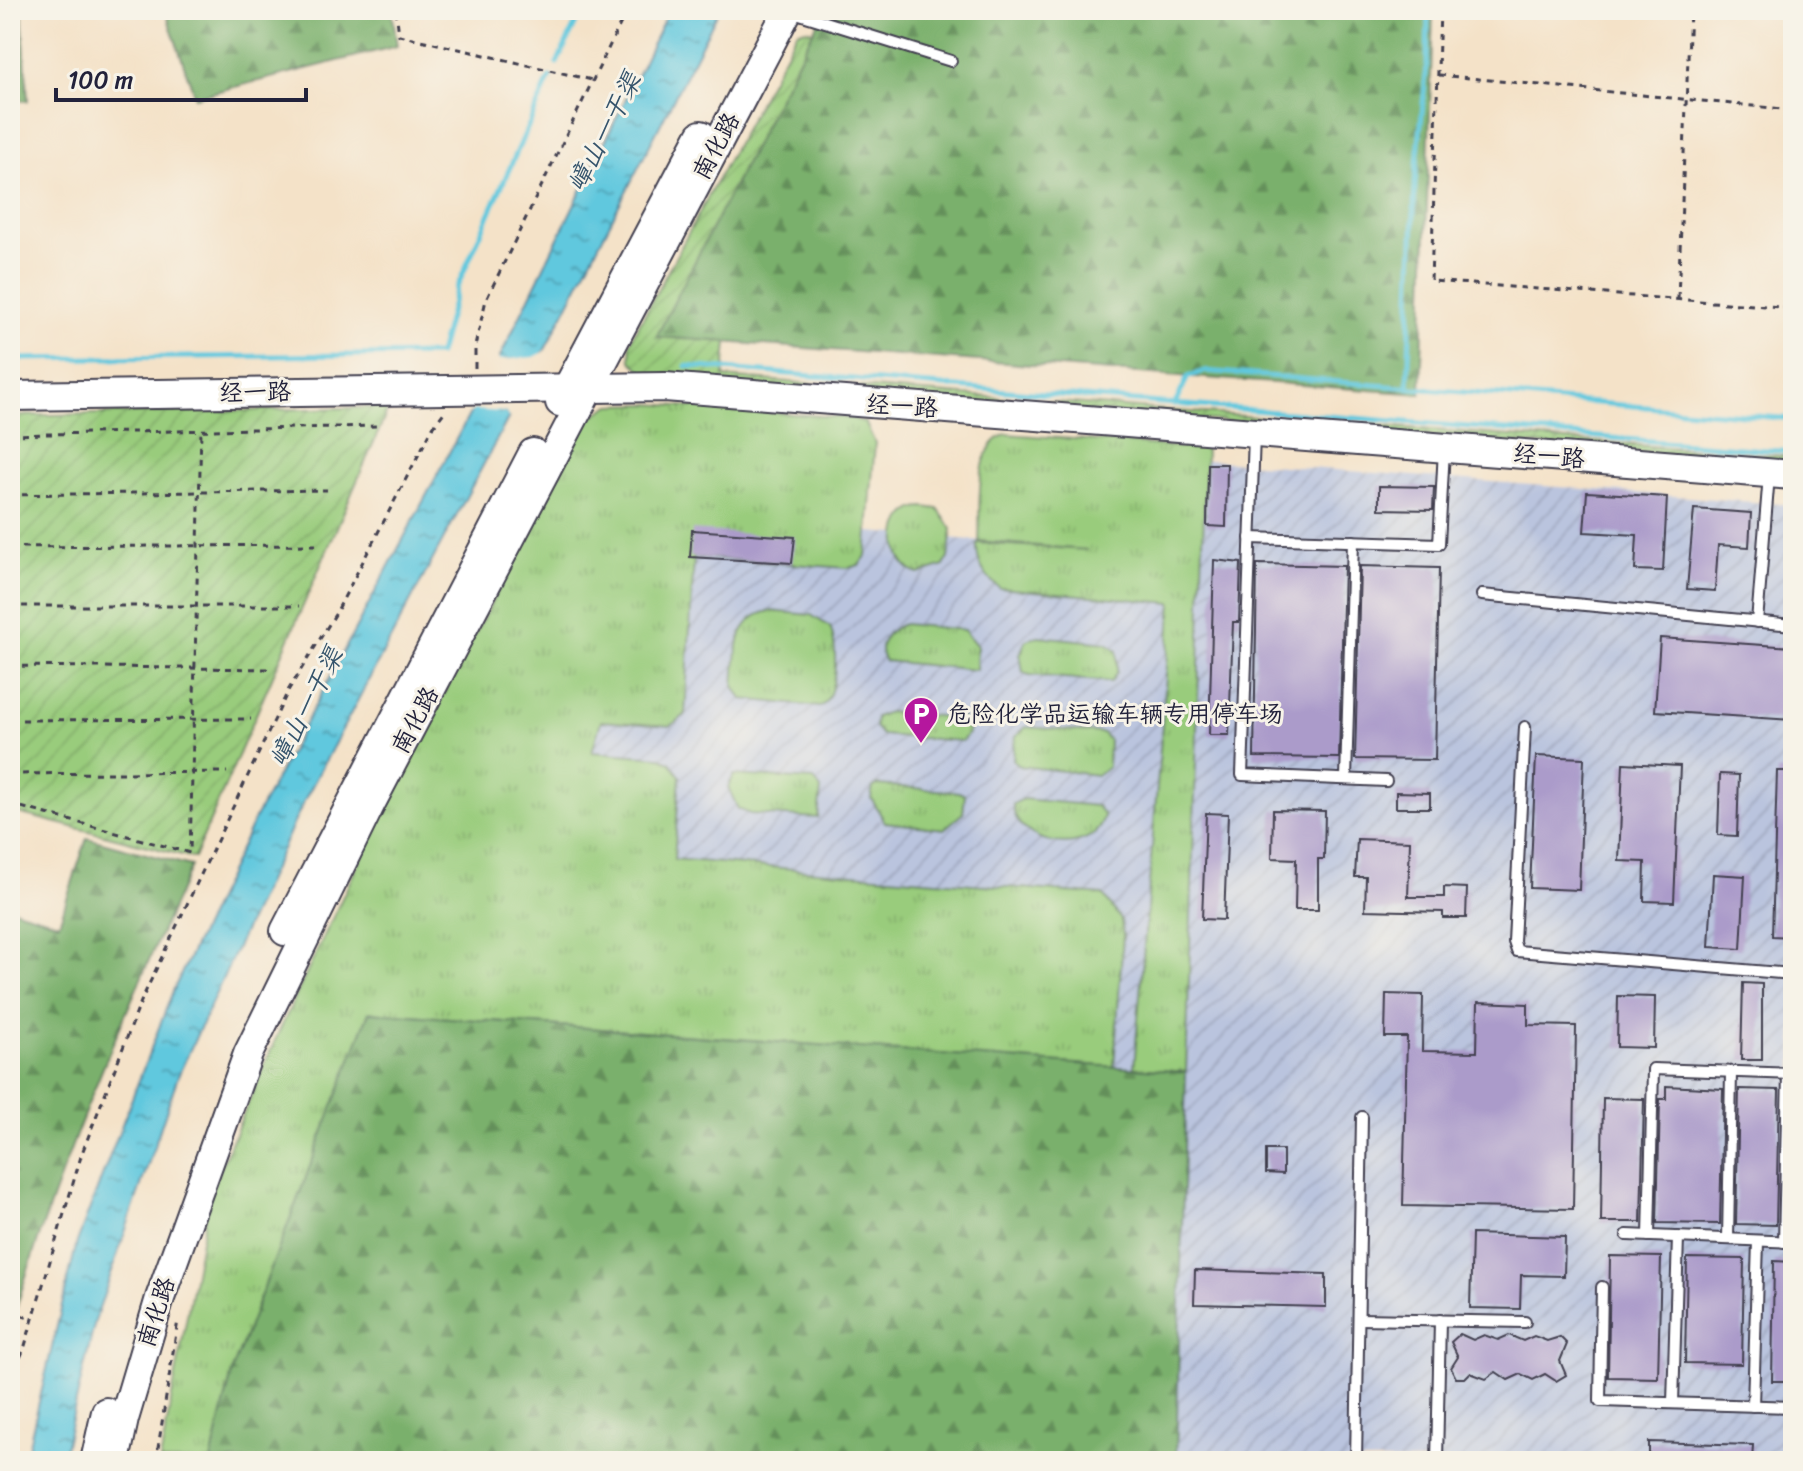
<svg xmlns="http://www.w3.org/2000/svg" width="1803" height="1471" font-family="Sriracha,'LXGW WenKai TC',sans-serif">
	<defs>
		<pattern id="industrial-furrows" width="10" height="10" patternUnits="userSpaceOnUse" patternTransform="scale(2)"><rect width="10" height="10" fill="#bac4de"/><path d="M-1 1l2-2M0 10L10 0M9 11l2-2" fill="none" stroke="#a0a8bf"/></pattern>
		<pattern id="grass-tufts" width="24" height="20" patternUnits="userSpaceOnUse" patternTransform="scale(2)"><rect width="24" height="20" fill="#99cc7c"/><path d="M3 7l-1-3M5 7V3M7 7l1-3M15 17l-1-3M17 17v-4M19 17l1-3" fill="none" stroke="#84af6c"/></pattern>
		<pattern id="forest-firs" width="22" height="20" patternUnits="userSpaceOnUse" patternTransform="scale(2)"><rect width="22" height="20" fill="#7ab06c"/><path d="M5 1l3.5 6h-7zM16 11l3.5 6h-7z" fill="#648f5a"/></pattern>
		<pattern id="garden-furrows" width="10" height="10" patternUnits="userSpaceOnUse" patternTransform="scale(2)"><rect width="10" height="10" fill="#99cc7c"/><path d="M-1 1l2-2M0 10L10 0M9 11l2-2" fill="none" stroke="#84af6c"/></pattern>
		<pattern id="water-ripples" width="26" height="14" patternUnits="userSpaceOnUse" patternTransform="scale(2)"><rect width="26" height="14" fill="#61c8de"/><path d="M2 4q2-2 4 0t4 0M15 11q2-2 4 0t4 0" fill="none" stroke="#50a2b5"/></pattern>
	</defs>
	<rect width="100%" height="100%" fill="#f7f3e8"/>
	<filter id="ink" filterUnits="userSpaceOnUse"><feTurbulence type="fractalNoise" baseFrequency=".0125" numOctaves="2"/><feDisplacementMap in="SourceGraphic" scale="16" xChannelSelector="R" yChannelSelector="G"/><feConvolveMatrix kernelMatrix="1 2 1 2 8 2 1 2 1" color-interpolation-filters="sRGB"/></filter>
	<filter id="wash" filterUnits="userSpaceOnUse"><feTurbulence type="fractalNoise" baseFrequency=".006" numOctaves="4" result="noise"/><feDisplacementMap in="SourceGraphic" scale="32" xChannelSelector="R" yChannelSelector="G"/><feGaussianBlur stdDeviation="1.8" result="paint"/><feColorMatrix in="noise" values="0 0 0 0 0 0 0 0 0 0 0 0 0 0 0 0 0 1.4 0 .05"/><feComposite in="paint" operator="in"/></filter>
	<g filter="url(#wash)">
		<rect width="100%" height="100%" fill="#f4e2c8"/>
		<polygon fill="url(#industrial-furrows)" points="1206,460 1793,505 1793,1461 1176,1461 1186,1072 520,1022 655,515 1203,558"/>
		<g fill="url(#grass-tufts)" stroke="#5e775c" stroke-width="2">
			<polygon points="649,404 851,418 865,422 875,443 866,556 859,565 848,568 694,557 685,715 670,726 601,721 592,752 659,757 670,762 680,776 674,859 1103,895 1121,920 1123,935 1114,1067 370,1012 233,1368 211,1461 160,1461 210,1192 277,1036 391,794 588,419 611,405"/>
			<path d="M1007,434L1206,449L1186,1072L1134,1068L1172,603L1000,588C984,577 976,563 977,543L1087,550L979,541C981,511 972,445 1007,434Z"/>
			<path d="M924,507L938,509L952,529L948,558L944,566L919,574C888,567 889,507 924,507Z"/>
			<path d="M770,611L811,615L830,627C838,645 838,696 820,707L742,699L734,686C737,655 733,618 770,611Z"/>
			<path d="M904,624L964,630L977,646L976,670L885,661C874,646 888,629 904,624Z"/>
			<polygon points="1038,636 1107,643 1117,651 1117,672 1111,682 1029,675 1023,672 1020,654 1026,640"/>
			<polygon points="888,712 963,718 969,732 962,741 882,735 875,727 876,717"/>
			<polygon points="1026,727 1103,733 1109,740 1108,767 1098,775 1019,766 1013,760 1015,737"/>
			<polygon points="734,775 814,780 821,789 818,818 750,814 738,809 728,787"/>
			<polygon points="878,785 959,792 965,795 963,813 944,829 885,822 871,798 873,787"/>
			<path d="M1023,799L1097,806L1104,815C1097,859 1013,847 1013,804Z"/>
		</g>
		<g fill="url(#forest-firs)" stroke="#4e6954" stroke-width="2">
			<polygon points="10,10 22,10 28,101 10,99"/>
			<polygon points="165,10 392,10 397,46 195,97"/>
			<polygon points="824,10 1433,10 1421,394 656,337"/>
			<path d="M87,838L191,866C123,1016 56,1170 10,1329V908L59,923Z"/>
			<polygon points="369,1012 1186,1072 1176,1461 211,1461 233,1368"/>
		</g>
		<g fill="url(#garden-furrows)" stroke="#5e775c" stroke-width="2">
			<polygon points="805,29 813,31 656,337 727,342 724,377 1793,457 1793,464 651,378 631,361 630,344 634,334 797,32"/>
			<polygon points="389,407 194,858 10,811 10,416"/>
		</g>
		<polygon fill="url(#water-ripples)" stroke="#42758c" stroke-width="2" points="669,10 719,10 551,338 304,801 178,1076 95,1321 62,1461 25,1461 77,1242 173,991 254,820 502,353"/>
		<polygon fill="#f4e2c8" points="548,350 511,420 505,412 474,410 459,420 496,354 500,360 534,357"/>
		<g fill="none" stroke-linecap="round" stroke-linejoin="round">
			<g stroke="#61c8de" stroke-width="5">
				<polyline points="557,63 582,10"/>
				<polyline points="10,359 439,354 457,287 550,77"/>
				<polyline points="686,366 1793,452"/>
				<polyline points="1408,388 1415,183 1427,64 1428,10"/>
				<polyline points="1175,404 1188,377 1204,371 1793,419"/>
			</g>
		</g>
		<g id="blocks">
			<g fill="#ab9bca">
				<polygon points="1208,464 1227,464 1226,527 1207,526"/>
				<polygon points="1379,486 1434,487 1433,510 1379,509"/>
				<polygon points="1587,492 1667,497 1663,571 1635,570 1637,535 1584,532"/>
				<polygon points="1694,509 1751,513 1749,547 1718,545 1715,591 1687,589"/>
				<polygon points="692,530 795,537 792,563 690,557"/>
				<polygon points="1214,560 1241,563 1239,622 1233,622 1229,735 1209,735"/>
				<polygon points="1257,564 1344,566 1339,758 1254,757"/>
				<polygon points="1360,566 1439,568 1435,760 1355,759"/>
				<polygon points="1660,638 1793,647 1793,720 1655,711"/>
				<polygon points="1536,756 1584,758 1579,890 1530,888"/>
				<polygon points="1623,763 1680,766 1674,902 1644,901 1645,862 1619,861"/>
				<polygon points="1777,771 1793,771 1793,937 1772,936"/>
				<polygon points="1720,774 1739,775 1737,836 1718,835"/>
				<polygon points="1396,792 1430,793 1430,808 1396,808"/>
				<polygon points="1273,810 1325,811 1324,859 1318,859 1318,910 1295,910 1296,859 1272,858"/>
				<polygon points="1206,813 1228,814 1224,920 1202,919"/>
				<polygon points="1357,839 1410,841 1408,897 1444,897 1444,887 1467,888 1466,918 1443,918 1443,912 1365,910 1366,877 1355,877"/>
				<polygon points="1713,874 1745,876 1741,949 1709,947"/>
				<polygon points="1743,983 1762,984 1762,1060 1741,1060"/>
				<polygon points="1386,994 1423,995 1422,1051 1477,1052 1478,1002 1528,1004 1528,1025 1576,1026 1573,1209 1403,1206 1407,1037 1385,1037"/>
				<polygon points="1618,996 1655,997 1654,1048 1617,1047"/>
				<polygon points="1666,1086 1723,1089 1720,1224 1657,1223 1660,1099 1666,1099"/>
				<polygon points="1739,1089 1779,1090 1776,1225 1736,1224"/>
				<polygon points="1603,1098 1644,1099 1641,1222 1601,1222"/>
				<polygon points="1266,1150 1283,1150 1283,1174 1266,1173"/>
				<polygon points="1472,1234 1565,1237 1564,1276 1521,1275 1520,1309 1470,1308"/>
				<polygon points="1610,1256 1661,1257 1658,1378 1608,1377"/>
				<polygon points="1687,1258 1744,1259 1742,1364 1685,1363"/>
				<polygon points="1774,1261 1793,1262 1793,1381 1772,1381"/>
				<polygon points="1195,1270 1326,1274 1326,1307 1194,1304"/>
				<polygon points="1460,1334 1473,1340 1484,1335 1498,1340 1509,1335 1523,1341 1534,1336 1547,1341 1560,1337 1567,1344 1560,1361 1566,1375 1556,1381 1545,1374 1533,1380 1521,1374 1508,1380 1496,1372 1486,1379 1470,1373 1465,1378 1456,1378 1451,1368 1458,1357 1451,1342"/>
				<polygon points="1649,1442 1753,1445 1752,1461 1649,1461"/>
			</g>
		</g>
	</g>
	<g filter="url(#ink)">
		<use href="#blocks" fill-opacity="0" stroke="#423f50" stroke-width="2"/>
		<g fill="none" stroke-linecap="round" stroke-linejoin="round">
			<g stroke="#423f50" stroke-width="14">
				<g id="lane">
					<polyline points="790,11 951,61"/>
					<polyline points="1254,435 1242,775 1386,781"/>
					<polyline points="1250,538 1439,544 1444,449"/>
					<polyline points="1482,595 1793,625"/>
					<polyline points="1757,622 1769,475"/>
					<polyline points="1525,727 1514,942 1517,951 1793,974"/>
					<polyline points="1346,779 1353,541"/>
					<polyline points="1627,1235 1793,1242"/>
					<polyline points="1649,1236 1653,1069 1793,1074"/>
					<polyline points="1728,1239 1731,1072"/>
					<polyline points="1784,1242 1788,1074"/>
					<polyline points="1602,1287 1600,1401 1793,1407"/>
					<polyline points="1359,1319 1525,1322"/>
					<polyline points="1673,1403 1678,1237"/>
					<polyline points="1753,1406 1758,1241"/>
					<polyline points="1356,1461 1362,1117"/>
					<polyline points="1437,1461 1440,1320"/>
				</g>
			</g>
			<g stroke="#423f50" stroke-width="32">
				<g id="secondary">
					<polyline points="10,396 665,387 1793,475"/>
					<polyline points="560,402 701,135"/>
					<polyline points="285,931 533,453"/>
					<polyline points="95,1461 106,1412"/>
					<polyline points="115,1461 124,1419 160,1298 248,1054 371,803 788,10"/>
				</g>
			</g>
			<g stroke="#423f50" stroke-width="3" stroke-dasharray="6 6" stroke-linecap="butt">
				<polyline points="396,10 399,35 592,80"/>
				<polyline points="1440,10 1431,281 1793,308"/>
				<polyline points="1439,75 1793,110"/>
				<polyline points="1678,298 1690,10"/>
				<polyline points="475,368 475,346 486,300 627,10"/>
				<polyline points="10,435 377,426"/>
				<polyline points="10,495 327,490"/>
				<polyline points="10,547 319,545"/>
				<polyline points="10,606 299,606"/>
				<polyline points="10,666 272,669"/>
				<polyline points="10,720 251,719"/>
				<polyline points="10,774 227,772"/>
				<polyline points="10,804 190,853 201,430"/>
				<polyline points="10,1311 31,1319"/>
				<polyline points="10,1379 24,1349 82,1153 142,999 289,689 336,613 433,427 445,411"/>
				<polyline points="156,1461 178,1320"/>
			</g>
			<use href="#lane" stroke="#fff" stroke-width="10"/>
			<use href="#secondary" stroke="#fff" stroke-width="28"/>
		</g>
	</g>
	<defs>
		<g id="parking-pin" transform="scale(1.8)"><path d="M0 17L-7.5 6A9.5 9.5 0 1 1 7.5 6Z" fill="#b5179e" stroke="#f7f3e8"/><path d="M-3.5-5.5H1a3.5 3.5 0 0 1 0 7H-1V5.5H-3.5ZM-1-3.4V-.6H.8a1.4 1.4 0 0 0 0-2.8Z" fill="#fff"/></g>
	</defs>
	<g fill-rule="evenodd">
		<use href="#parking-pin" x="921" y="714"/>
	</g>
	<g text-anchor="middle" stroke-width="6" stroke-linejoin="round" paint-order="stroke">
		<g font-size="24" fill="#22223b" stroke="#f7f3e8">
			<text transform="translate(716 146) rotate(-62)" y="8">南化路</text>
			<text transform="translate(255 392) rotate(-1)" y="8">经一路</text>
			<text transform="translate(902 406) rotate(4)" y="8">经一路</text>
			<text transform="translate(1549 456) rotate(5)" y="8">经一路</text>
			<text transform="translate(415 720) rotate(-62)" y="8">南化路</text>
			<text transform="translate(156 1312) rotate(-72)" y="8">南化路</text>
		</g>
		<g font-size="24" fill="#22223b" stroke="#f7f3e8" text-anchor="start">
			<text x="947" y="722">危险化学品运输车辆专用停车场</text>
		</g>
		<g font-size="26" font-style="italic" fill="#35546c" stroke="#f7f3e8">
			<text transform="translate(604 132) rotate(-63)" y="9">嶂山一干渠</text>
			<text transform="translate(306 707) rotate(-63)" y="9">嶂山一干渠</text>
		</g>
	</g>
	<rect width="1803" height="1471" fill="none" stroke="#f7f3e8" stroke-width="40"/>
	<path d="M56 88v12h250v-12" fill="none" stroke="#22223b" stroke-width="4"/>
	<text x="68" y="88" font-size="24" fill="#22223b" stroke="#f7f3e8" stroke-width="6" paint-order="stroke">100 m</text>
</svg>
